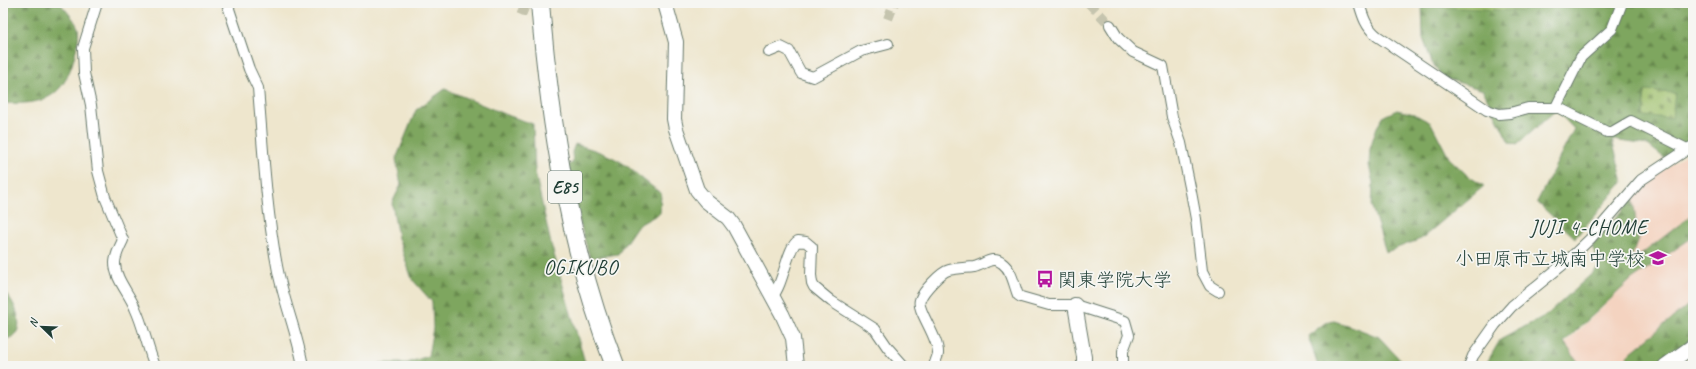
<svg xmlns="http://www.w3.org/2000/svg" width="1696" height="369" font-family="Caveat,'Klee One',sans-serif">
	<defs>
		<pattern id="forest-firs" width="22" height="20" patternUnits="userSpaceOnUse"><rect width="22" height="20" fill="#7ea65e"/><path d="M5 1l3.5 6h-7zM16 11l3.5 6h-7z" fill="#67884e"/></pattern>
		<pattern id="cemetery-stones" width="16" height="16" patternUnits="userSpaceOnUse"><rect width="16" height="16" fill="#9ec06a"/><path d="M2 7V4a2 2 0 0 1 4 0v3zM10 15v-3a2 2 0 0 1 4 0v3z" fill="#809d58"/></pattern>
	</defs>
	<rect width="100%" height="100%" fill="#f6f6f2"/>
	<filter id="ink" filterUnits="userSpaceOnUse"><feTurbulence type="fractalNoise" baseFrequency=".025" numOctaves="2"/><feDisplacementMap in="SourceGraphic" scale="8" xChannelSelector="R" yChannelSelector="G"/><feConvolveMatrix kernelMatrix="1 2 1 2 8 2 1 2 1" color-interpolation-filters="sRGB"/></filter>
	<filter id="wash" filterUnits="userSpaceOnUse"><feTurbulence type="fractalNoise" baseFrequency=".012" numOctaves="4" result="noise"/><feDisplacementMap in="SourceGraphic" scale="16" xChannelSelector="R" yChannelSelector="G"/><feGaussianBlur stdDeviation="0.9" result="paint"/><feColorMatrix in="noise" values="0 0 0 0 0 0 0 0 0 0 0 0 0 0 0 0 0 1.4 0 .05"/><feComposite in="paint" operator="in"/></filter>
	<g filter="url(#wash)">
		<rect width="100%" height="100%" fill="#eee6cd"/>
		<polygon fill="#f4d3c0" points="1693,149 1693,337 1652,366 1576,366 1566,354 1566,343 1626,285 1630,278 1617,251 1634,235 1637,221 1626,206 1625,197"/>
		<g fill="url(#forest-firs)" stroke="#4e7249">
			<path d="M3,3H60C65,10 75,19 78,28C80,37 76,49 74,58C63,99 43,105 3,103Z"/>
			<polygon points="1422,3 1693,3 1693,138 1682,153 1667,160 1648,145 1612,140 1623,182 1575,238 1537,202 1574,129 1556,110 1517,145 1509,142 1483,90 1444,78 1432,63 1423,38"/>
			<polygon points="445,89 504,114 533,124 535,172 551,244 586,366 380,366 380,363 407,363 428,356 433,328 432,302 412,279 398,238 392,203 401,185 396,159 416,110"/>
			<polygon points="1397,110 1414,114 1431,123 1449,158 1468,176 1484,186 1421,239 1386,252 1372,207 1373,183 1369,165 1370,148 1377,127 1384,116"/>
			<path d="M575,144C592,149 612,155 627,166C638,175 649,185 661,193L660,213L637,226L618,254L590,258L580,223L567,165L573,163L572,152Z"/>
			<polygon points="1633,198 1638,239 1629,264 1693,214 1693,237 1632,279 1564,342 1581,366 1485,366 1500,340 1548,314 1600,266 1592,246"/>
			<path d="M3,291C17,301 30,339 3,339Z"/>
			<polygon points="1693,301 1693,325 1689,328 1693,335 1693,338 1656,366 1621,366 1630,353"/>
			<polygon points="1334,321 1353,327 1379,337 1403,363 1403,366 1318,366 1308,336 1325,323"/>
		</g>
		<polygon fill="url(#cemetery-stones)" stroke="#5e7e4f" points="1645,91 1675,93 1672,118 1643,116"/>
		<polygon fill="#9ec06a" stroke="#5e7e4f" points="1439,3 1532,3 1523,11 1439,7"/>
	</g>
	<g filter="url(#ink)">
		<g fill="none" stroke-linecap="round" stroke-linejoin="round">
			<g stroke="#c5c4ae" stroke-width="10" stroke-dasharray="10 5" stroke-linecap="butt">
				<polyline points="1089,3 1110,25"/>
				<polyline points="521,15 526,3"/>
				<polyline points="888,19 894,3"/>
			</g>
			<g stroke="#67786a" stroke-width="12">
				<g id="street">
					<path d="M97,3L83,48L84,73L91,105L98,171L105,197L123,240C120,246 115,256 115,263C115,279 129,293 135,308C144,327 147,347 155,366"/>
					<path d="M227,3L249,69L258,88C263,148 266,208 277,266C283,300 297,332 303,366"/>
					<path d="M1359,3C1363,17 1366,27 1377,36L1487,110L1499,114L1510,113L1528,108H1559L1607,132H1612L1631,121L1687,149"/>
					<polyline points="1110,25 1118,38 1133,52 1163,66 1172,117 1181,143 1191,192 1196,219 1202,271 1210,286 1218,291"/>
					<polyline points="769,52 781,47 789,51 801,73 813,77 861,51 888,44"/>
					<polyline points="1556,107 1581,57 1612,29 1622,3"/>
					<path d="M772,297C784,284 787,247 798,241L806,242L812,247L811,275L812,283L814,287L831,301L875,329L888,348L904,366"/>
					<path d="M934,366C935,362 937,358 938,354C939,337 916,310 920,300C923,291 941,272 949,270C957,268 966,268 974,267C984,265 992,255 1002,263C1012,270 1014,285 1018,295L1021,297L1049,305H1075L1125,321L1129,335L1123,351V366"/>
					<polyline points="1469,366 1473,356 1495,325 1512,306 1566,262 1590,239 1641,180 1691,147"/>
				</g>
			</g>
			<g stroke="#67786a" stroke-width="16">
				<g id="secondary">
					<polyline points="665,3 676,42 674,119 676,129 697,190 706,201 728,218 734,226 782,314 793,338 796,366"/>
					<polyline points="1075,305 1084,357 1084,366"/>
					<polyline points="1665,366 1693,346"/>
				</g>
			</g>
			<g stroke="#67786a" stroke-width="20">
				<path id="highway" d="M540,3C550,126 570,251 615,366"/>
			</g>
			<use href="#street" stroke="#fff" stroke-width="10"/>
			<use href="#secondary" stroke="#fff" stroke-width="14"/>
			<use href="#highway" stroke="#fff" stroke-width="18"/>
		</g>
	</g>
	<defs>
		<g id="school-bare" transform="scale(1.38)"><path d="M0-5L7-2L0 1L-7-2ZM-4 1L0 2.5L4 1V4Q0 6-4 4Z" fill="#b5179e" stroke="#f6f6f2" stroke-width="2.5" paint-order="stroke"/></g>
		<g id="bus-bare" transform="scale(1.38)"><path d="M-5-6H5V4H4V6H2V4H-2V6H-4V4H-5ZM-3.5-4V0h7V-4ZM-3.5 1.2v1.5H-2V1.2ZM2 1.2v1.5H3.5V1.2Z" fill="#b5179e" stroke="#f6f6f2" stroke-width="2.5" paint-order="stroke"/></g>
	</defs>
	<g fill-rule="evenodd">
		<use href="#school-bare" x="1658" y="258"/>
		<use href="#bus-bare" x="1045" y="279"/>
	</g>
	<g text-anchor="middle" stroke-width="3.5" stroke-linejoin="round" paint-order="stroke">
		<rect fill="#f6f6f2" stroke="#60746d" stroke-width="1" x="548" y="171" width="34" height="32" rx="3"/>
		<g font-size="18" font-weight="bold" fill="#1f3d34">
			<text x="565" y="193">E85</text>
		</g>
		<g font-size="19" fill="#1f3d34" stroke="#f6f6f2" text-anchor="end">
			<text x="1645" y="265">小田原市立城南中学校</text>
			<text x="1058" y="286" text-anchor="start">関東学院大学</text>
		</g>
		<g font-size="20" letter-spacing="1" fill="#1f3d34" stroke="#f6f6f2">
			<text x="1589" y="234">JUJI 4-CHOME</text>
			<text x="581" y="274">OGIKUBO</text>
		</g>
	</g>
	<rect width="1696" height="369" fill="none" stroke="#f6f6f2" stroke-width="16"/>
	<g transform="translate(42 327) rotate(293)" stroke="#f6f6f2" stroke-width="3" paint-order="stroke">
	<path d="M0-3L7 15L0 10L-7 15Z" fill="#1f3d34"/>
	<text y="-6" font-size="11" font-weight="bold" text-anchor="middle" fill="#1f3d34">N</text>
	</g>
</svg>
